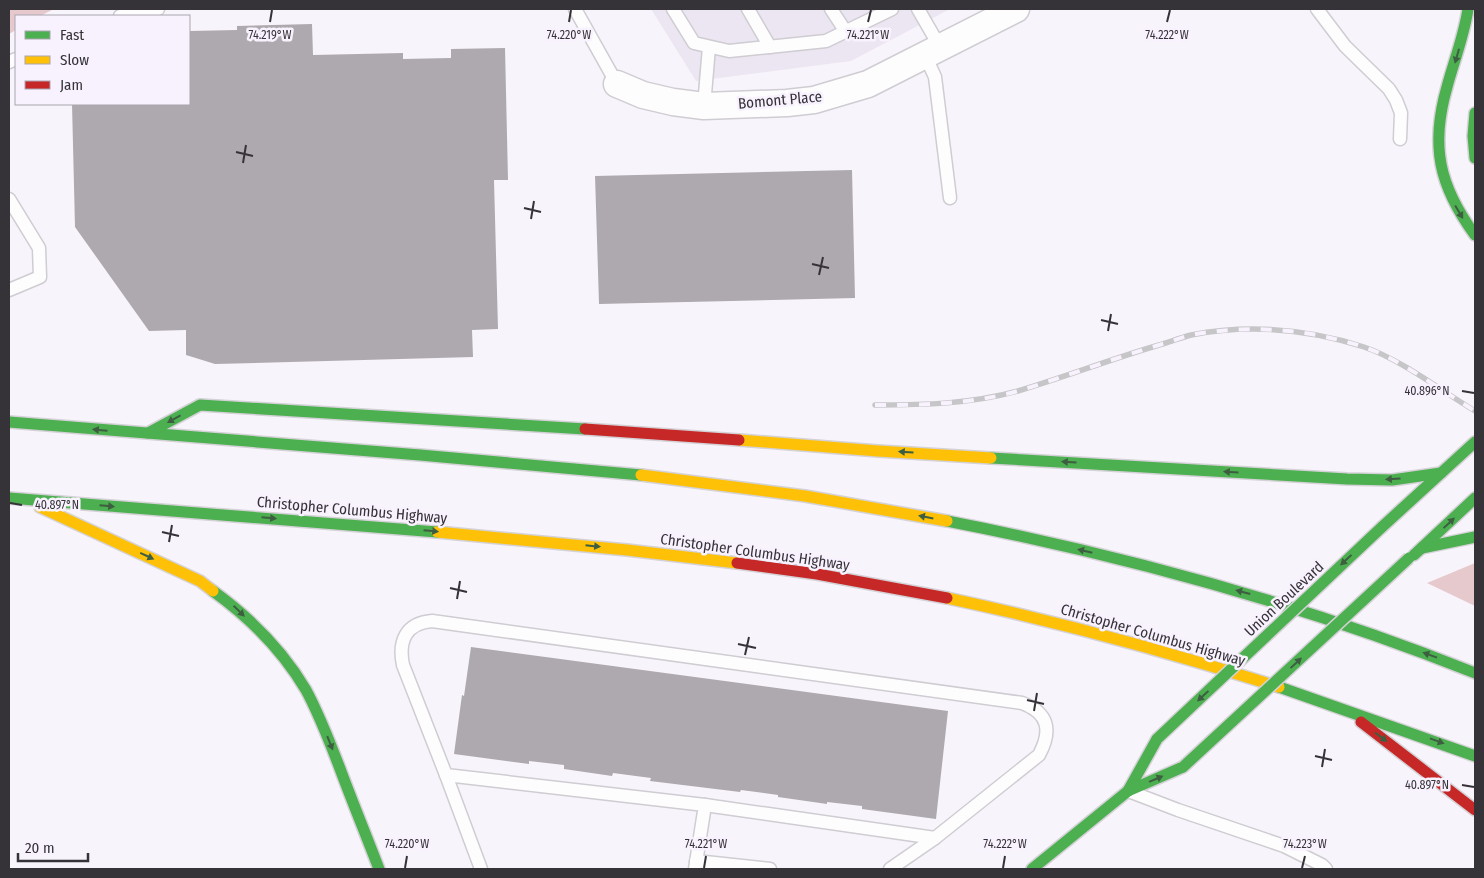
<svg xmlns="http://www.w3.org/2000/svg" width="1484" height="878" font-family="'Fira Sans Condensed',sans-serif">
	<rect width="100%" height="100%" fill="#f8f4fb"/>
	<polygon fill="#ece6f2" points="651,9 950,9 851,61 696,81"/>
	<g fill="#e6c9cd">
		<polygon points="9,9 54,9 40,16 16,16 16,30 9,34"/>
		<polygon points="1475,563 1475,606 1427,583"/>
	</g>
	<g fill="#aea9ae">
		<polygon points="312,24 313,55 403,53 403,59 451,58 451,49 505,48 508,180 494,180 498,329 472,330 473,357 215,364 186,355 186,330 149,331 75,227 72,104 189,104 189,31 237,30 237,26"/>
		<polygon points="852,170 855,298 599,304 595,176"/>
		<polygon points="471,647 948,711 936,819 862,809 862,806 827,802 827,804 778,797 778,795 741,790 740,792 650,781 651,778 613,773 612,776 564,769 564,765 529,761 529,764 454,754 462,695 464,696"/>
	</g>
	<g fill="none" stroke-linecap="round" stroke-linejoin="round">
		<g stroke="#cfccd2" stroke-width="15">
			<g id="lane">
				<polyline points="575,9 617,84"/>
				<polyline points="673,9 694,43 729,51 826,41 892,9"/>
				<polyline points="748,9 770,47"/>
				<polyline points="831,9 846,32"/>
				<polyline points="918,9 940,47"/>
				<polyline points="1317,9 1345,46 1389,89 1396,100 1401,113 1400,139"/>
				<polyline points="120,16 153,12 158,9"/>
				<polyline points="925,55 935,77 950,198"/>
				<polyline points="9,62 16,59"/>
				<polyline points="704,106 709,47"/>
				<polyline points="9,199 39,248 40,277 9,290"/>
				<polyline points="446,775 481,869"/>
				<polyline points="1131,792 1178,810 1284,846 1322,865 1326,869"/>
				<polyline points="705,805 935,838"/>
				<polyline points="696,861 770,869"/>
				<path d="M695,869L705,805L446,775L403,665C398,641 406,623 432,621L1022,703C1049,713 1052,731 1039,755L935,838L890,869"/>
			</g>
		</g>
		<g stroke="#cfccd2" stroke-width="29">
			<polyline id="street" points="617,84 643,95 673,102 704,106 787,103 814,100 868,84 1016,9"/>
		</g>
		<g stroke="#d4d2d6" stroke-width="14">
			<g id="fast">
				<path d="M1468,9C1464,36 1454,61 1447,87C1430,146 1439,186 1475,235"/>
				<polyline points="1475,113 1473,136 1475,158"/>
				<polyline points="9,422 420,455 641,475"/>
				<polyline points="148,433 200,405 585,429"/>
				<polyline points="991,458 1347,479 1392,480 1441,473"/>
				<polyline points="9,498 437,532"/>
				<path d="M947,521C1127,556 1305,605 1475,673"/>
				<polyline points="1382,527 1475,442"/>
				<polyline points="1422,548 1475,537"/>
				<polyline points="1414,555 1475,498"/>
				<path d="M213,591C249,617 283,651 306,690C319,714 329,740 339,766C352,801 366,835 379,869"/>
				<polyline points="1279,687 1475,756"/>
				<polyline points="1128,791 1157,739"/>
				<polyline points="1032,869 1128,791 1183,767"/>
			</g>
		</g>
		<g stroke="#d4d2d6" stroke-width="14">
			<g id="slow">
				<polyline points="739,440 878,451 991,458"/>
				<polyline points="641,475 805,496 947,521"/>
				<polyline points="40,507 200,581 213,591"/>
				<polyline points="437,532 627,550 737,563"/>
				<path d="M947,598C1060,622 1170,652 1279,687"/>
			</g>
		</g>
		<g stroke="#d4d2d6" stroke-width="14">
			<g id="jam">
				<polyline points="585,429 739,440"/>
				<polyline points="737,563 817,574 947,598"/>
				<polyline points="1361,722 1475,810"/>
			</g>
		</g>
		<use href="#lane" stroke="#fefdfe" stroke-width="12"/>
		<use href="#street" stroke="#fefdfe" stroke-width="26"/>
		<use href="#fast" stroke="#4caf50" stroke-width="11"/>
		<use href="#slow" stroke="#ffc107" stroke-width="11"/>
		<use href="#jam" stroke="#c62828" stroke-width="11"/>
		<g stroke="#c6c5c7" stroke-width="5.5">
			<path id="rail" d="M875,405C924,405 971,404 1018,391C1065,377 1111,359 1159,345C1169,342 1180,338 1191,335C1249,324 1308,329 1364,347C1400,359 1442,391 1475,411"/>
		</g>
		<use href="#rail" stroke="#f8f1fe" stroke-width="4" stroke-dasharray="11" stroke-linecap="butt"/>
		<g stroke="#d4d2d6" stroke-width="14" stroke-linecap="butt">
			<g id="fast-bridge">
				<polyline points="1157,739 1382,527"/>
				<polyline points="1183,767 1409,558"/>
			</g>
		</g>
		<use href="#fast-bridge" stroke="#4caf50" stroke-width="11"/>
	</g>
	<defs><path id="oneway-solid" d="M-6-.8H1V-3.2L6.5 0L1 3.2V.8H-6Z" transform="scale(1.25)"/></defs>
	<g fill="#3d5e40">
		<use href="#oneway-solid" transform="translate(1457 56) rotate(106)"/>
		<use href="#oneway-solid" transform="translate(1459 212) rotate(59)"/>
		<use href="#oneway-solid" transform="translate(174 419) rotate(151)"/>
		<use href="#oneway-solid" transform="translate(100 430) rotate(-175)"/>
		<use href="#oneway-solid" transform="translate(906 452) rotate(-177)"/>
		<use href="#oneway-solid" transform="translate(1069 462) rotate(-177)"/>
		<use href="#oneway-solid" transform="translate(1231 472) rotate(-177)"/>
		<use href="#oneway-solid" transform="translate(1393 479) rotate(176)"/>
		<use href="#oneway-solid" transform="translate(107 506) rotate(5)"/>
		<use href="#oneway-solid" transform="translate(926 517) rotate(-169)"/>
		<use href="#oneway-solid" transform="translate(269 518) rotate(5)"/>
		<use href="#oneway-solid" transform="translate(1449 523) rotate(-43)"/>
		<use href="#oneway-solid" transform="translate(431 531) rotate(5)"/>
		<use href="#oneway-solid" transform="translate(593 546) rotate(6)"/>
		<use href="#oneway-solid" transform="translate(1085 551) rotate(-167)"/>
		<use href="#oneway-solid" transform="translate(147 556) rotate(25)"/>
		<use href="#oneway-solid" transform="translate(1346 560) rotate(137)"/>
		<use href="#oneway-solid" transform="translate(1243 592) rotate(-165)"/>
		<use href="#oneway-solid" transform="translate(239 611) rotate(44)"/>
		<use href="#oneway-solid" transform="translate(1430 655) rotate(-160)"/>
		<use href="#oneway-solid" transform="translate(1296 663) rotate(-43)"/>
		<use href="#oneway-solid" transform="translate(1203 696) rotate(137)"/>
		<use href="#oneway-solid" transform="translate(1381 737) rotate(37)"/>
		<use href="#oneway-solid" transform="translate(1437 741) rotate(20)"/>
		<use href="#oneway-solid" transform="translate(330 743) rotate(68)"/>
		<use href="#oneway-solid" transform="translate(1156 779) rotate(-23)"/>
	</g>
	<path fill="none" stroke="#353338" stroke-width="2" d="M270,22L272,10M569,22L571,10M868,22L871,10M1167,22L1170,10M236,152L253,156M243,163L246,145M524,208L541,212M531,219L534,201M812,264L829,268M819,275L823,257M1101,320L1118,324M1108,331L1111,314M1462,391L1474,393M10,503L22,505M162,532L179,536M169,542L172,525M450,588L467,592M457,599L460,581M738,644L756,648M745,655L749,637M1027,700L1044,704M1034,711L1037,693M1315,756L1332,760M1322,767L1325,749M1462,785L1474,787M405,868L407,856M704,868L706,856M1003,868L1005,856M1302,868L1305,856"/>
	<g text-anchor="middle" stroke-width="5" stroke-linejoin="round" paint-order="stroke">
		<g font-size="15" fill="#353338" stroke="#f8f1fe">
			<text transform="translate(780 100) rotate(-5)" y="5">Bomont Place</text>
			<text transform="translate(352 510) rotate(5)" y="5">Christopher Columbus Highway</text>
			<text transform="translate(755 552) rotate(8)" y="5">Christopher Columbus Highway</text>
			<text transform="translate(1284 599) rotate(-43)" y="5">Union Boulevard</text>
			<text transform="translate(1153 635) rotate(16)" y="5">Christopher Columbus Highway</text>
		</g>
	</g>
	<g font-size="12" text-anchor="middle" fill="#353338" stroke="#f8f1fe" stroke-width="5" stroke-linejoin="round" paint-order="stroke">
		<text x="270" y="39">74.219°W</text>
		<text x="569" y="39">74.220°W</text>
		<text x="868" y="39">74.221°W</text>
		<text x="1167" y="39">74.222°W</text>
		<text x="1427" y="395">40.896°N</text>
		<text x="57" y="509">40.897°N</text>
		<text x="1427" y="789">40.897°N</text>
		<text x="407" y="848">74.220°W</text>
		<text x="706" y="848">74.221°W</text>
		<text x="1005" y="848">74.222°W</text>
		<text x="1305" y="848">74.223°W</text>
	</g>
	<rect width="1484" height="878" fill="none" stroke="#353338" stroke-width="20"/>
	<rect x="15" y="15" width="175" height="90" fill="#f8f1fe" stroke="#aaa5af"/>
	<rect x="25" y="31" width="25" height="8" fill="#4caf50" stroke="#aaa5af"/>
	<text x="60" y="40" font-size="15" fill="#353338">Fast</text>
	<rect x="25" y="56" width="25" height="8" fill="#ffc107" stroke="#aaa5af"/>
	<text x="60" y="65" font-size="15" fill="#353338">Slow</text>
	<rect x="25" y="81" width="25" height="8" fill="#c62828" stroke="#aaa5af"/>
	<text x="60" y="90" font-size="15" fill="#353338">Jam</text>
	<path d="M18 853v8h70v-8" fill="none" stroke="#353338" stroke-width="2.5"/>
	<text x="25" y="853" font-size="15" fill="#353338" stroke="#f8f1fe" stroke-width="4" paint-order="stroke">20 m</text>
</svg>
